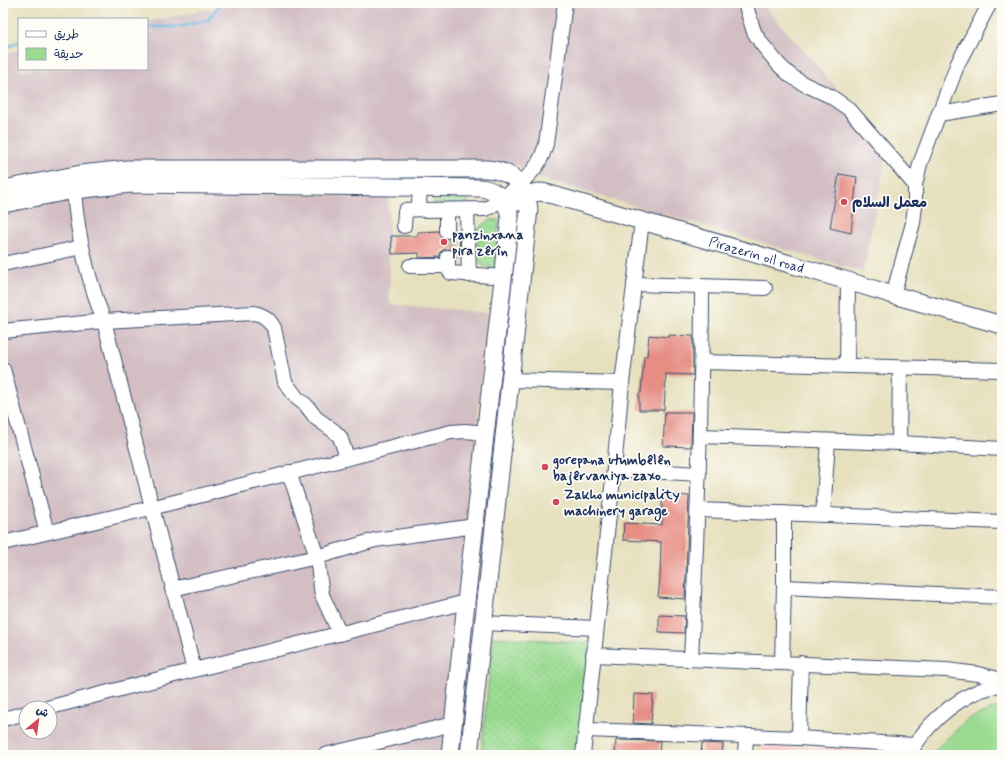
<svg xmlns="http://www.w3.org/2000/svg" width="1005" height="758" font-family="Mynerve,'Playpen Sans Arabic',sans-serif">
	<defs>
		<pattern id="grass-dots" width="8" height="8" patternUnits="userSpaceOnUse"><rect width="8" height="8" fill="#9adb91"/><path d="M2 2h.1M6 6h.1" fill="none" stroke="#84bc7f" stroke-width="1.8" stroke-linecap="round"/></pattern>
	</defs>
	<rect width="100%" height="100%" fill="#fdfcf7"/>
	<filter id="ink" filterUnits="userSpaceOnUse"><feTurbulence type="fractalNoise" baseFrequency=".025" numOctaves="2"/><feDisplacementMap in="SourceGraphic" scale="8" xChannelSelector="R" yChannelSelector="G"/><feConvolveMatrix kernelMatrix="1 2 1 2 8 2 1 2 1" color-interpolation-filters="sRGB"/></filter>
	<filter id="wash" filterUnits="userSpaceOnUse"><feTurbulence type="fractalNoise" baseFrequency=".012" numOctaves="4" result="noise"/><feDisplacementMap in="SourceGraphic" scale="16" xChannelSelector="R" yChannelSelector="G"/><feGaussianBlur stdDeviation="0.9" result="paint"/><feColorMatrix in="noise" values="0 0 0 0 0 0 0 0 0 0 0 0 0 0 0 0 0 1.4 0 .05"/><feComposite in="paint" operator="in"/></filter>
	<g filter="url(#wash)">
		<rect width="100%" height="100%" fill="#e6e0bd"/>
		<polygon fill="#f7d0cd" points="761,746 896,749 895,755 760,755"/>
		<g fill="#d2bec3" fill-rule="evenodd">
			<polygon points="235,3 762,3 888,147 863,272 531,176 518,166 476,164 70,165 3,178 3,53 19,50 19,69 147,69 147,22"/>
			<path d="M91,189L388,197L390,304L488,313L445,755H3V211ZM26,708H50V732H26Z"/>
		</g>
		<g fill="url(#grass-dots)" stroke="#5a8578">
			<polygon points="432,196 468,196 468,204 434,204"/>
			<polygon points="490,220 499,220 495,268 483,266 476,256 479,228"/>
			<polygon points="493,637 592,643 582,755 481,755"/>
		</g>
		<polygon fill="#9adb91" stroke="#5a8578" points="1002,705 1002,755 932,755 935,750 967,720"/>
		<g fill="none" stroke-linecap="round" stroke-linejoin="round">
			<g stroke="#62b4dd" stroke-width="3">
				<polyline points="147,27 179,27 208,20 221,3"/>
				<polyline points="3,49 19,42"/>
			</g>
		</g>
		<g id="blocks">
			<g fill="#e68d84">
				<polygon points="839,174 857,177 851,233 830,228"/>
				<polygon points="439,231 442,238 447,239 454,236 456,231 459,231 460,257 456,257 455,252 448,249 443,250 440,253 440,257 419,258 419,253 392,254 391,236 418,236 418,232"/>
				<polygon points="649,335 669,337 669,335 693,336 693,375 666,374 664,410 639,410 639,393 641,393 644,356 647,356"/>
				<polygon points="665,412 692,412 691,447 663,446"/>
				<polygon points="662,494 689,496 685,599 658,597 660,579 661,542 623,540 624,523 662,525"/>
				<polygon points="659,615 685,616 684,633 659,632"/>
				<polygon points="634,694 653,695 651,724 633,723"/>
				<polygon points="616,740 660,741 659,755 615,755"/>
				<polygon points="702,743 723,744 722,755 701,755"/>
			</g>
		</g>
	</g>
	<g filter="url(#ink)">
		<use href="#blocks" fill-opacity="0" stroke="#394a6c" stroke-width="1"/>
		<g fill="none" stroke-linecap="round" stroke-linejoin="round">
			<polyline stroke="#bdbdaa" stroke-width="14" stroke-dasharray="14 7" stroke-linecap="butt" points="447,231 448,257"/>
			<g stroke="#394a6c" stroke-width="16">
				<g id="minor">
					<polyline points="745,3 754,32 761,43 779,65 791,76 804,84 830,96 849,109 915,185"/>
					<polyline points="939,114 1002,104"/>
					<path d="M420,187L419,204L423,210L485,209L490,207C504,197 528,179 537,165C542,158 544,151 546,144L565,3"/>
					<path d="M74,190C77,235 88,279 104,321L194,670L466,602"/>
					<polyline points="447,210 447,231"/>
					<polyline points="467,210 469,275"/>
					<polyline points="404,226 405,212 406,210 421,209"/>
					<polyline points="448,257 448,269 451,273 504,277"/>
					<polyline points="3,264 82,247"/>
					<polyline points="410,266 448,266"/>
					<polyline points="634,284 765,288"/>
					<polyline points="893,295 913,223 915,205 915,185 920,164 958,63 990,3"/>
					<path d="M3,331L104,321L254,313C264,315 269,319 274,328L285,382L297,398L306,405L316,418L334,431L340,437L347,457"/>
					<polyline points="702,362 1002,370"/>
					<polyline points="847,366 848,281"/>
					<polyline points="3,369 47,532"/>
					<polyline points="510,380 622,383"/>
					<polyline points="700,436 899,443 1002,449"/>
					<polyline points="899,443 900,368"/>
					<polyline points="614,469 699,474"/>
					<polyline points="289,472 317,557 322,595 340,634"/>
					<polyline points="698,510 1002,522"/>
					<polyline points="823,515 828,441"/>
					<polyline points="3,543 151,508 451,432 465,431 486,433"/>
					<polyline points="784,587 1002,597"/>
					<polyline points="172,589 317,557 375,540 475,526"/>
					<polyline points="483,623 596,628"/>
					<polyline points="593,655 946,670 978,674 1002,680"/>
					<path d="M691,659C697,535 702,411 702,287"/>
					<polyline points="782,662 784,587 784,513"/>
					<polyline points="47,708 194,670"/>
					<polyline points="3,719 26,713"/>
					<polyline points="586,730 799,738 914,745"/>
					<polyline points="799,738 801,663"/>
					<polyline points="325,755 453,724"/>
					<polyline points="583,755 614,469 622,383 642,221"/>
					<polyline points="745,755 746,737"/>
					<path d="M909,755C924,727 951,702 981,690C988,688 995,686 1002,684"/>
				</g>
			</g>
			<g stroke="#394a6c" stroke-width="19">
				<g id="major">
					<path d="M3,189L81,174L128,169H487C512,171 526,184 529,209L469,755"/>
					<path id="s1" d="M518,202C527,195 535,190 546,193L848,281L893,295L1002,325"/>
					<path d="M3,204L74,190L131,184L481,188C499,191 507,201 510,218L466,602L450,755"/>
				</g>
			</g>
			<use href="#minor" stroke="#fff" stroke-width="14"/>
			<use href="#major" stroke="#fff" stroke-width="17"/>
		</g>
	</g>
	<g fill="#d1495b" stroke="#fdfcf7" stroke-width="1.5">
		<circle cx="844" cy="202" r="4"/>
		<circle cx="444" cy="242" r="4"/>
		<circle cx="545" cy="467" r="4"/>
		<circle cx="556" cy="502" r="4"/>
	</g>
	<g text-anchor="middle" stroke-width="3.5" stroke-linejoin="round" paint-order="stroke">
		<g font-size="14" font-weight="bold" fill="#1b2f5e" stroke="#fdfcf7" text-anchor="start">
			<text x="852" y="207">معمل السلام</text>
			<text x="452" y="239">panzinxana<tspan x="452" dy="16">pira zêrîn</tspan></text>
			<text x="553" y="464">gorepana utumbêlên<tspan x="553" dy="16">bajêrvaniya zaxo</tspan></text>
			<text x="564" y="499">Zakho municipality<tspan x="564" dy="16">machinery garage</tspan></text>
		</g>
		<g font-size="14" fill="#1b2f5e" stroke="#fdfcf7">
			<text dy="5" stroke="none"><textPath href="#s1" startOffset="250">Pirazerin oil road</textPath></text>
		</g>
	</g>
	<rect width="1005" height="758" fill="none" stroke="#fdfcf7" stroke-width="16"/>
	<rect x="18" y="18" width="130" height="52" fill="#fdfcf7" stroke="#a3aaba"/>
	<rect x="26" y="31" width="20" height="6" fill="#ffffff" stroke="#a3aaba"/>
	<text x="54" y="38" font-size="12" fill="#1b2f5e">طريق</text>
	<rect x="26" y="48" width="20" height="12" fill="#9adb91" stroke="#a3aaba"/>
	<text x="54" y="58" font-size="12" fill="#1b2f5e">حديقة</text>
	<g transform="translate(38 720) rotate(29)"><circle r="19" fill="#fdfcf7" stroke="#a3aaba"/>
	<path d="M0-3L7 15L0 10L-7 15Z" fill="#d1495b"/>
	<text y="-6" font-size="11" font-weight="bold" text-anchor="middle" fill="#1b2f5e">ش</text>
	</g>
</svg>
